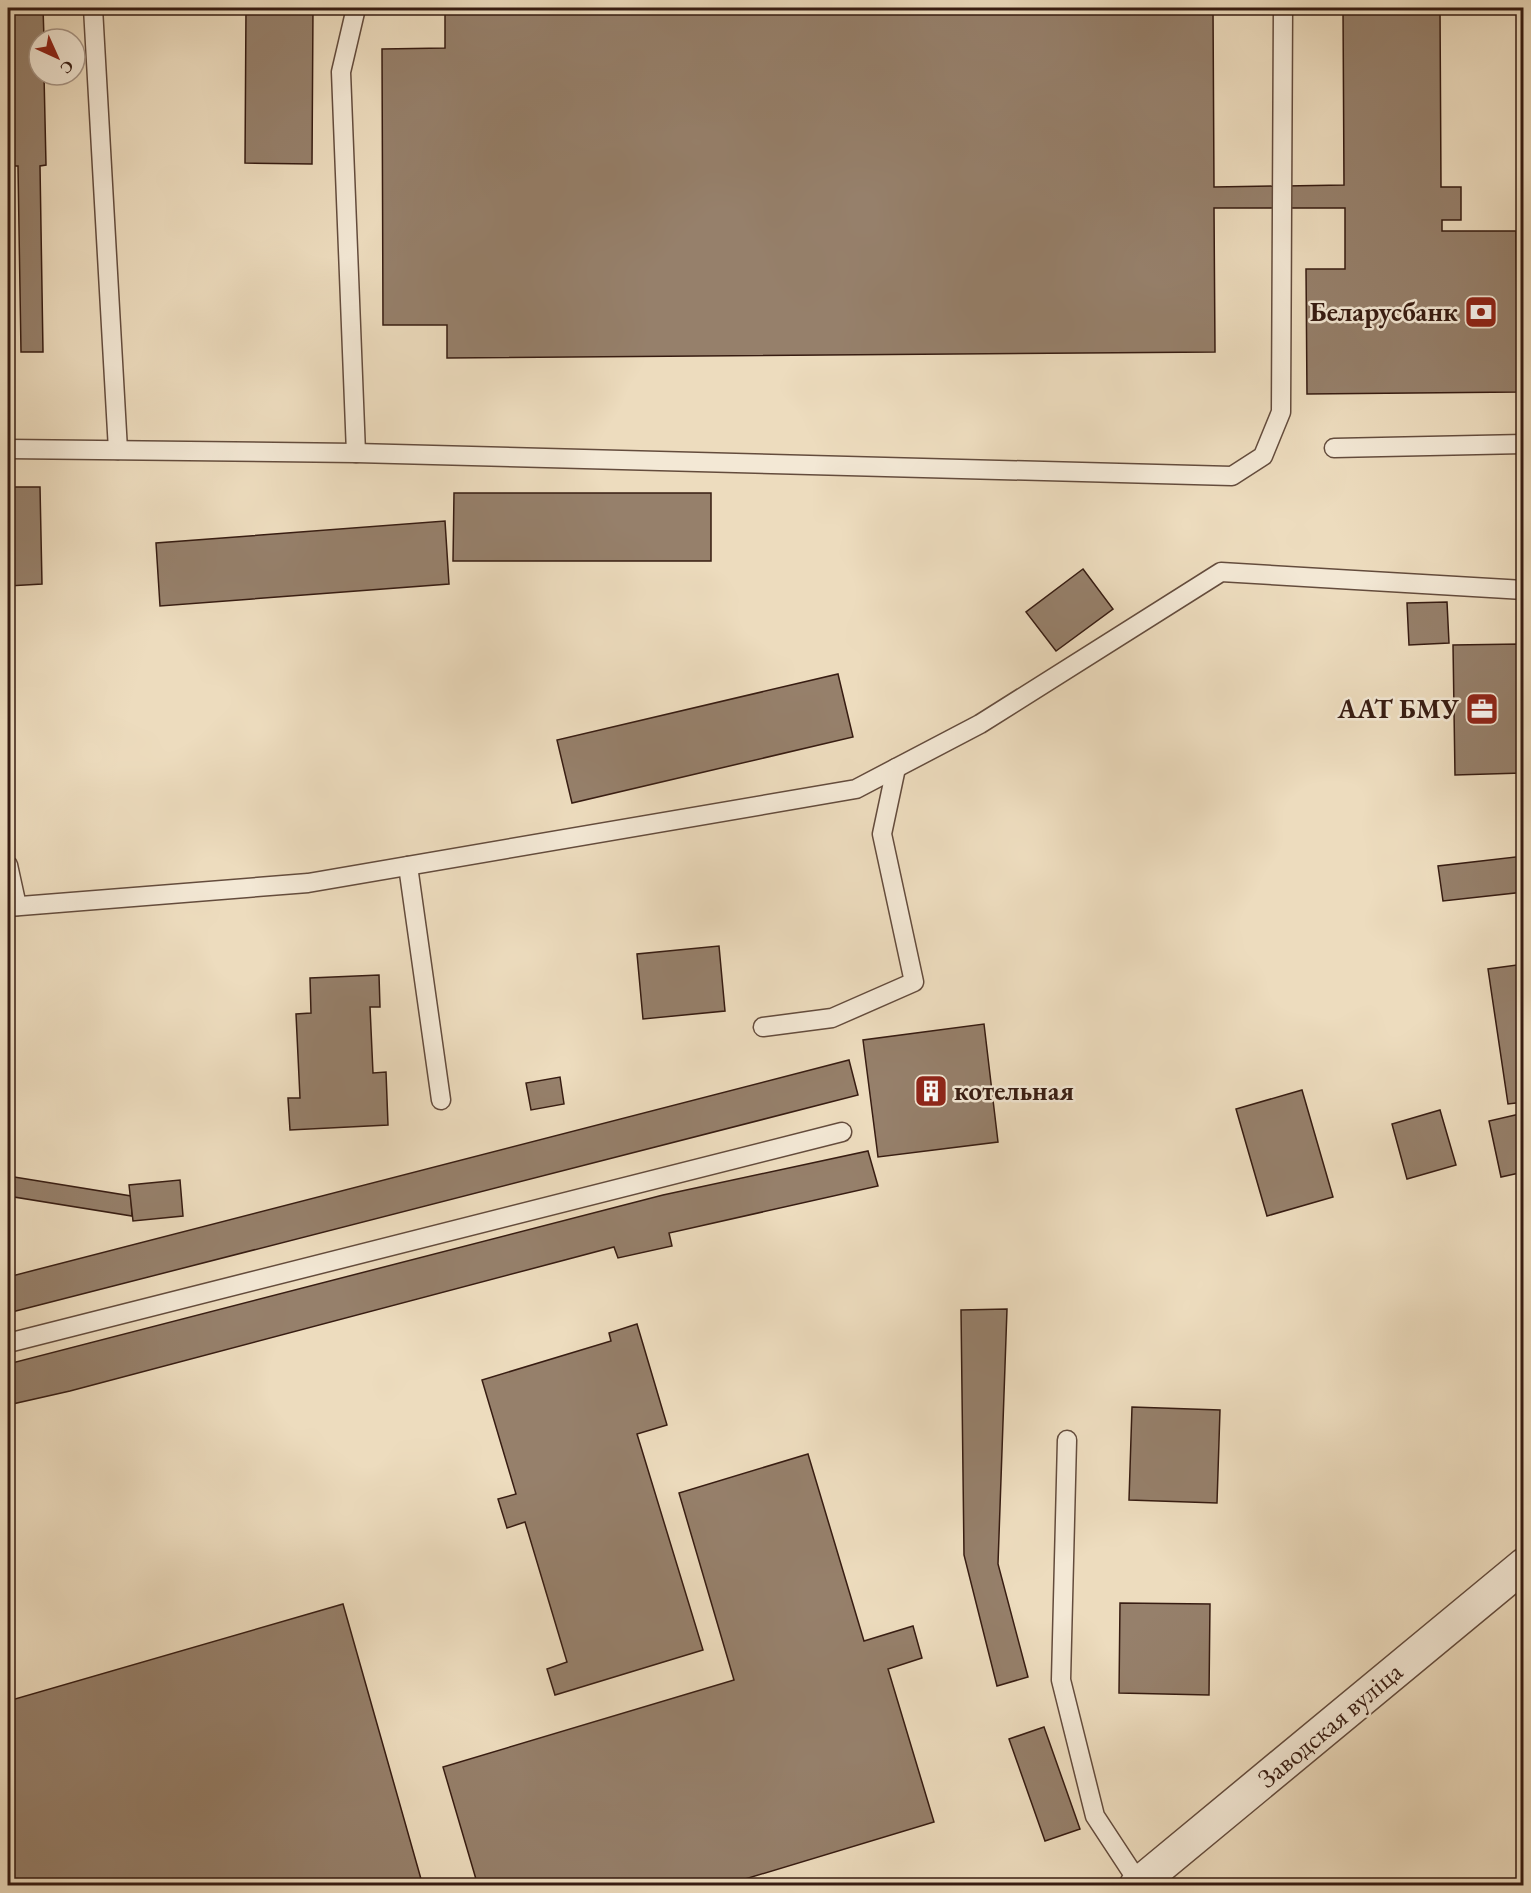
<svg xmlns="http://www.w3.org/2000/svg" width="1531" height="1893" font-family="'EB Garamond',serif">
	<rect width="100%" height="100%" fill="#eddcbe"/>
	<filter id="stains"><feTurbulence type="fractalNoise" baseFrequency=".00333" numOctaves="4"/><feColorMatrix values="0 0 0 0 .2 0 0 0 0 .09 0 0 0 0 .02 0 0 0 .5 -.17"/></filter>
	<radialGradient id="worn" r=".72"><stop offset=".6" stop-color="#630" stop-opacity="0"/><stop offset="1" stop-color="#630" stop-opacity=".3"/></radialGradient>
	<g fill="#96806b" stroke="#371c12" stroke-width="1.5">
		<polygon points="8,8 43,8 44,39 39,39 39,75 44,75 46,165 40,166 43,352 21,352 18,166 8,166"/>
		<polygon points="246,8 313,8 312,164 245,163"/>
		<polygon points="445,8 1213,8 1214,187 1344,185 1343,8 1440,8 1441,187 1461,187 1461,220 1442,220 1442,231 1516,231 1518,392 1307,394 1306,269 1345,269 1345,208 1214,208 1215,352 447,358 447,325 383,325 382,49 445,48"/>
		<polygon points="8,487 40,487 42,584 8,586"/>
		<polygon points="454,493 711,493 711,561 453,561"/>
		<polygon points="445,521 449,584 160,606 156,543"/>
		<polygon points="1083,569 1113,609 1056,651 1026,612"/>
		<polygon points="1447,602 1449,643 1409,645 1407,603"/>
		<polygon points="1521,644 1522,773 1455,775 1453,645"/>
		<polygon points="838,674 853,737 572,803 557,740"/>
		<polygon points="1524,856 1524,892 1443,901 1438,866"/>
		<polygon points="719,946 725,1011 643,1019 637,954"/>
		<polygon points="1524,964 1524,1102 1508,1104 1488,969"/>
		<polygon points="379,975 380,1007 370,1007 373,1073 386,1072 388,1125 290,1130 288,1098 300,1098 296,1014 311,1013 310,978"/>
		<polygon points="984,1024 998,1142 878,1157 863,1040"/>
		<polygon points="849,1060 858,1095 8,1313 8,1277"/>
		<polygon points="560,1077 564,1104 531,1110 526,1083"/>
		<polygon points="1302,1090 1333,1197 1267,1216 1236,1109"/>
		<polygon points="1440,1110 1456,1165 1407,1179 1392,1124"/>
		<polygon points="1524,1113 1524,1172 1501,1177 1489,1121"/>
		<polygon points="868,1151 878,1186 669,1233 672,1246 618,1258 614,1247 70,1391 8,1405 8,1364 663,1195"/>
		<polygon points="8,1176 131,1196 132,1216 8,1196"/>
		<polygon points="180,1180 183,1216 133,1221 129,1185"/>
		<polygon points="1007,1309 998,1564 1028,1677 997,1686 964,1555 961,1310"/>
		<polygon points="637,1324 667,1425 637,1434 703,1650 555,1695 547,1669 567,1662 525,1522 507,1528 498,1499 516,1494 482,1380 611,1341 609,1333"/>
		<polygon points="1132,1407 1220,1410 1217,1503 1129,1500"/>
		<polygon points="808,1454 864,1641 913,1626 922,1658 888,1669 934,1822 722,1886 478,1886 443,1767 734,1680 679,1493"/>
		<polygon points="1120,1603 1210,1604 1209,1695 1119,1693"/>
		<polygon points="343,1604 423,1886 8,1886 8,1701"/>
		<polygon points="1044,1727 1080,1829 1045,1841 1009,1739"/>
	</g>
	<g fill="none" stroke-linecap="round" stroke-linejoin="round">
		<g stroke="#644c3d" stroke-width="21">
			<g id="lane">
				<polyline points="93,8 118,450"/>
				<polyline points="1334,448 1524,444"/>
				<polyline points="8,449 356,453 1232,476 1263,456 1281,412 1283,8"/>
				<polyline points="356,453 341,72 356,8"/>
				<polyline points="8,865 17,906"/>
				<polyline points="408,866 441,1100"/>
				<polyline points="8,907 308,883 856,789 980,724 1221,572 1524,590"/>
				<polyline points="763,1027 832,1018 914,982 882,834 896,768"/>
				<polyline points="8,1343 842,1132"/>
				<polyline points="1067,1440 1061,1680 1095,1816 1139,1883"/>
			</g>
		</g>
		<g stroke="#644c3d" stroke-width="36">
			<polyline id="street" points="1136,1886 1524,1565"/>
		</g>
		<use href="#lane" stroke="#f3e8d5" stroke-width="18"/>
		<use href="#street" stroke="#f3e8d5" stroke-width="33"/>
	</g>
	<defs>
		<g id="bank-square" transform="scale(1.725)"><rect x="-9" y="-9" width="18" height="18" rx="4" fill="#8f2418" stroke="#f3e8d5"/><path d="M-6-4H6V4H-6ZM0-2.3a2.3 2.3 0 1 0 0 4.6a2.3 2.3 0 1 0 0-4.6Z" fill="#fff"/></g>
		<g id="office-square" transform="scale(1.725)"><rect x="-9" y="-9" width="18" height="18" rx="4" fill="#8f2418" stroke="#f3e8d5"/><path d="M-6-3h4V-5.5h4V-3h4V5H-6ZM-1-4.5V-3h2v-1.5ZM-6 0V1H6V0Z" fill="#fff"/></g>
		<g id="building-square" transform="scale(1.725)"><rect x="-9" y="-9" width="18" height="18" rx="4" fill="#8f2418" stroke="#f3e8d5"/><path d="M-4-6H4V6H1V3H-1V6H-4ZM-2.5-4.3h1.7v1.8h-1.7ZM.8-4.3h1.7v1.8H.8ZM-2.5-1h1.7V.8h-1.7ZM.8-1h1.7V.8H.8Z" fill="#fff"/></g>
	</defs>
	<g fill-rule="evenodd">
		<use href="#bank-square" x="1481" y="312"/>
		<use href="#office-square" x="1482" y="709"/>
		<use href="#building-square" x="931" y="1091"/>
	</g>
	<g text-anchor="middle" stroke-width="5" stroke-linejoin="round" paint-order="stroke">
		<g font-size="27" font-weight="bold" fill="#371c12" stroke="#f3e8d5" text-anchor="end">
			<text x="1458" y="321">Беларусбанк</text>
			<text x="1459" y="718">ААТ БМУ</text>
			<text x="954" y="1100" text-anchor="start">котельная</text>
		</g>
		<g font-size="27" fill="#371c12" stroke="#f3e8d5">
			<text transform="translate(1330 1725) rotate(-40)" y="9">Заводская вуліца</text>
		</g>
	</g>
	<rect width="1531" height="1893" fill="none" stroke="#eddcbe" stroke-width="30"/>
	<rect x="9" y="9" width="1513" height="1875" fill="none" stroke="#371c12" stroke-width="3"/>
	<rect x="15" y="15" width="1501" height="1863" fill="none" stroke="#371c12" stroke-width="1.5"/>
	<g transform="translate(57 57) rotate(135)"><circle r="28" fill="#f3e8d5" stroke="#a89687" stroke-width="1.5"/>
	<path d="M0-4.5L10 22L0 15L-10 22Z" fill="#8f2418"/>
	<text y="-9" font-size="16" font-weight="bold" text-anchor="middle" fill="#371c12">С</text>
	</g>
	<rect width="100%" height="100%" filter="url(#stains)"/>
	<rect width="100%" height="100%" fill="url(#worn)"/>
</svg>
